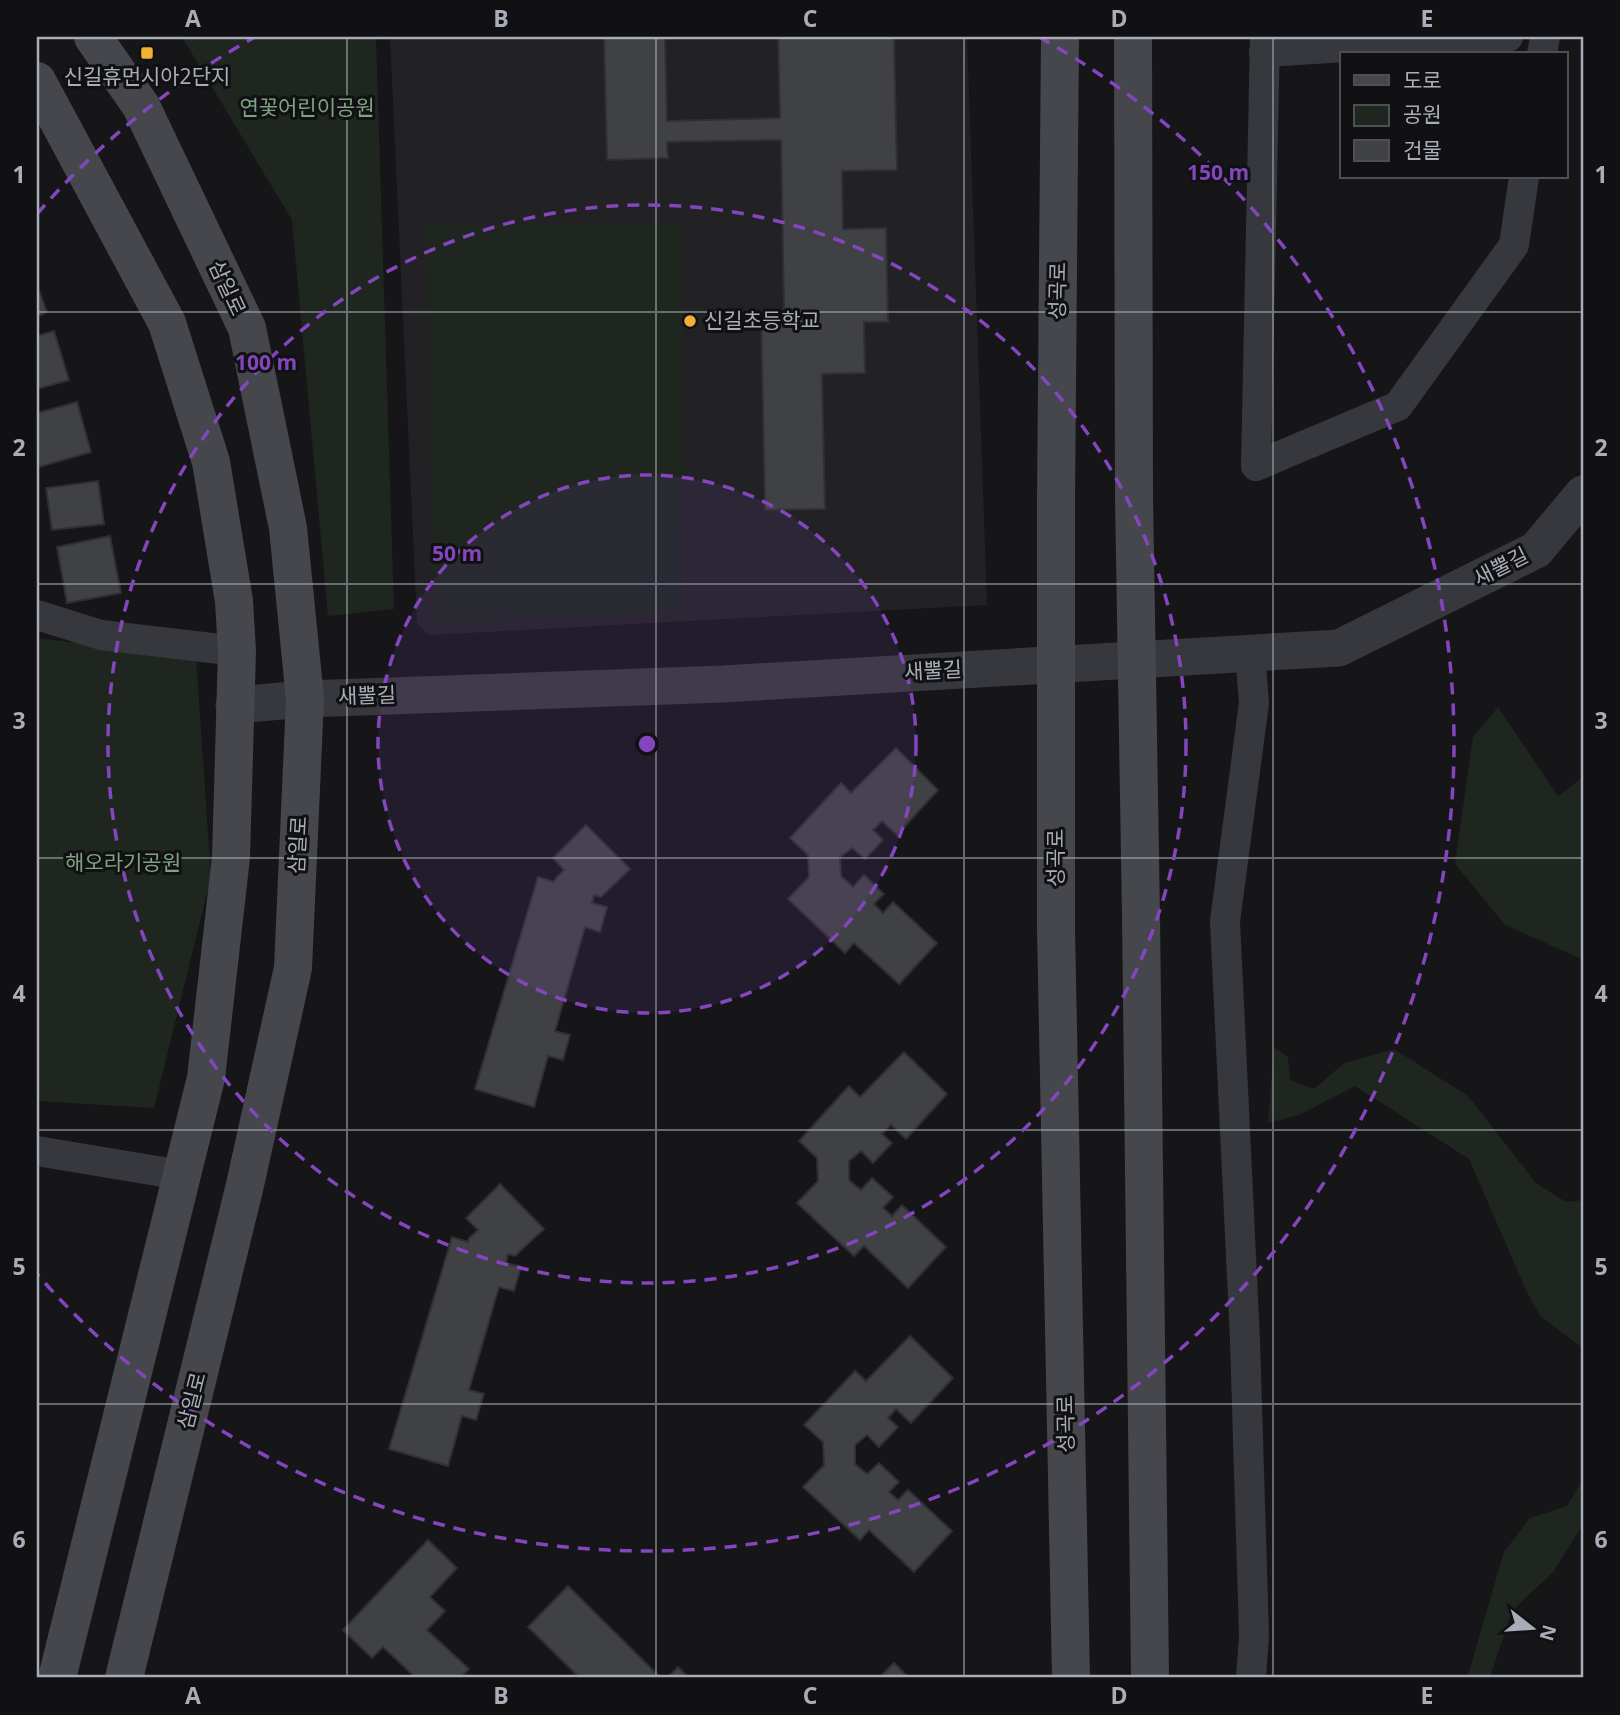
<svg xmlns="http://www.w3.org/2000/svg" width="1620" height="1715" font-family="'Open Sans','Noto Sans KR',sans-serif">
	<rect width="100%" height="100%" fill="#161618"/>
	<polygon fill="#222225" points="390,37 967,37 987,605 429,635 417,623"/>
	<g fill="#1e261f">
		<polygon points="182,37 376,37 394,609 328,616 292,220"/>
		<polygon points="683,224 684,611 435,624 426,225"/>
		<polygon points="37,638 196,657 211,877 154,1108 37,1101"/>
		<polygon points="1498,707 1558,796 1583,777 1582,959 1505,925 1455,864 1473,737"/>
		<polygon points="1274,1047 1288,1057 1290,1080 1314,1089 1344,1063 1394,1049 1468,1096 1536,1183 1566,1202 1583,1200 1583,1348 1540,1316 1526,1290 1469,1159 1355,1086 1299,1115 1268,1123"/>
		<polygon points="1583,1479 1583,1524 1554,1571 1512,1611 1490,1677 1468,1675 1504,1552 1530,1518 1567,1506"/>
	</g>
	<g fill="#404145" stroke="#303034" stroke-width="2">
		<polygon points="604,37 665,37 667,121 780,118 778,37 894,37 897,170 842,171 843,229 886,228 888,322 864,322 865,373 822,374 825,509 765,510 761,314 784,313 781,140 667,142 668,158 607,160"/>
		<polygon points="37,285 47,312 37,317"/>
		<polygon points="54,331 69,380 37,389 37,336"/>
		<polygon points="77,402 91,452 39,467 37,458 37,413"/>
		<polygon points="98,481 104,524 52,530 46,488"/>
		<polygon points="110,536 121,593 67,603 57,547"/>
		<polygon points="896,748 938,790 897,835 882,821 873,830 883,840 865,859 852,848 840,857 841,876 853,887 864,875 884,894 874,904 883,913 893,902 937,943 899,984 854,943 845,953 788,899 809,877 808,855 790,838 841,783 851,793"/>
		<polygon points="586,825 630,869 601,897 594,895 592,903 607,907 600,932 585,927 555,1031 570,1035 563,1060 548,1056 534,1107 475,1089 538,877 554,882 556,878 564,870 553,858"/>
		<polygon points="904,1052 947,1094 906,1139 891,1125 882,1134 892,1143 873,1163 861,1151 849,1161 849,1180 861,1190 872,1178 893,1197 883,1208 892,1216 902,1205 946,1247 908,1288 864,1246 854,1256 797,1203 818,1181 817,1158 799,1141 849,1086 860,1097"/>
		<polygon points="500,1184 544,1229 515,1256 508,1254 506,1263 521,1267 514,1291 499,1287 469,1390 484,1394 476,1420 462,1416 448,1466 389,1449 452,1237 468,1242 469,1238 478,1230 466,1218"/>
		<polygon points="910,1336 953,1378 911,1423 896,1409 888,1418 898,1427 879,1447 867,1435 855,1445 855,1464 867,1474 879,1463 899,1482 889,1492 898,1500 908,1490 952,1531 914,1572 869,1530 860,1540 803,1487 824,1465 823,1442 804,1425 855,1371 866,1381"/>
		<polygon points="428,1540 457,1568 430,1597 445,1611 427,1630 469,1669 460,1678 416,1678 383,1647 372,1658 343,1630"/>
		<polygon points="568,1586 661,1678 580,1678 528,1627"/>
		<polygon points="894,1663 909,1678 879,1678"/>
		<polygon points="678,1667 689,1678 667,1678"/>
	</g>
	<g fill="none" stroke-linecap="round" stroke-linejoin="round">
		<g stroke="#37383d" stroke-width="30">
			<polyline points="1265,37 1256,466 1398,406 1514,245 1524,177"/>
			<polyline points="1264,52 1508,37"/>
			<polyline points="1542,54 1545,37"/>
			<polyline points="37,615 101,635 237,651"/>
			<polyline points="1250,653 1254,703 1225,921 1245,1340 1254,1635 1251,1678"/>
			<polyline points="37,1151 181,1175"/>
		</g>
		<polyline stroke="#37383d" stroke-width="37" points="234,705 305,699 723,684 1339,648 1536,550 1583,494"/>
		<g stroke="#45474d" stroke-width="38">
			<polyline points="93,37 141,106 247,328 288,528 305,699 293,968 245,1185 124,1678"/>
			<polyline points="1060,37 1056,499 1056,929 1071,1678"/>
			<polyline points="1133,37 1134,496 1141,916 1150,1678"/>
			<polyline points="37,81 167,323 211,462 234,601 237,651 231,857 206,1078 57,1678"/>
		</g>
	</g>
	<path fill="none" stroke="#a8adb8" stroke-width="2" stroke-opacity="0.55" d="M347,37V1678M656,37V1678M964,37V1678M1273,37V1678M37,312H1583M37,584H1583M37,858H1583M37,1130H1583M37,1404H1583"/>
	<circle cx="647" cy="744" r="269" fill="#8446be" fill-opacity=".12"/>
	<g fill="none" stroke="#8446be" stroke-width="3.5" stroke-dasharray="12 9">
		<circle cx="647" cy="744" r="269"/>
		<circle cx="647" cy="744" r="539"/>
		<path d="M37 214A808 808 0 0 1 255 37M1039 37A808 808 0 1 1 37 1274"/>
	</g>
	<g fill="#f2b134" stroke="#111113" stroke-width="2.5">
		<rect x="140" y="46" width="14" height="14" rx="3.5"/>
		<circle cx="690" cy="321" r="7"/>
	</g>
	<g text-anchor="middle" stroke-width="6" stroke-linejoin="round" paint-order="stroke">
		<g font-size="21" fill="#a8adb8" stroke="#111113">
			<text x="147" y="84">신길휴먼시아2단지</text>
			<text x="704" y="328" text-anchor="start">신길초등학교</text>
		</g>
		<g font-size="21" fill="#7fa381" stroke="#111113">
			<text x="307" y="115">연꽃어린이공원</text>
			<text x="123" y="870">해오라기공원</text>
		</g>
		<g font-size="21" fill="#a8adb8" stroke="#111113">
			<text transform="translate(227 288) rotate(65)" y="7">삼일로</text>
			<text transform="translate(1058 291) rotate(-89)" y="7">성곡로</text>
			<text transform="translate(1501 567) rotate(-27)" y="7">새뿔길</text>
			<text transform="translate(933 671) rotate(-3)" y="7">새뿔길</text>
			<text transform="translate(367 696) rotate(-2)" y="7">새뿔길</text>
			<text transform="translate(298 845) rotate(-87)" y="7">삼일로</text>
			<text transform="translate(1056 858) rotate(-90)" y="7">성곡로</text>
			<text transform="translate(192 1401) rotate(-76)" y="7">삼일로</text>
			<text transform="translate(1066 1424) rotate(-91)" y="7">성곡로</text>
		</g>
	</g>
	<circle cx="647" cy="744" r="10" fill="#8446be" stroke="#111113" stroke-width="3.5"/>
	<g font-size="21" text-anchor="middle" font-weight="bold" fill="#8446be" stroke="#111113" stroke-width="6" stroke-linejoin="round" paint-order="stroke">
		<text x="1218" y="180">150 m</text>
		<text x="266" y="370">100 m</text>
		<text x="457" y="561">50 m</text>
	</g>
	<rect width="1620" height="1715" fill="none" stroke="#111113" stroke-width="77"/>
	<rect x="1340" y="52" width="228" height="126" fill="#111113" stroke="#4d4f55" stroke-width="2"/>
	<rect x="1354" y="75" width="35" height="10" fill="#45474d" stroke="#4d4f55" stroke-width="2"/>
	<text x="1403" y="88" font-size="21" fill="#a8adb8">도로</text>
	<rect x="1354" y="105" width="35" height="21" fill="#1e261f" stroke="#4d4f55" stroke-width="2"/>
	<text x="1403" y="122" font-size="21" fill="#a8adb8">공원</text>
	<rect x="1354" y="140" width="35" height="21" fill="#404145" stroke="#4d4f55" stroke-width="2"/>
	<text x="1403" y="158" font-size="21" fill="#a8adb8">건물</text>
	<g transform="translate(1532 1628) rotate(107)" stroke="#111113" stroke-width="5" paint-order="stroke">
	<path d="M0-5L12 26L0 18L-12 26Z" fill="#a8adb8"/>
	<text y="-10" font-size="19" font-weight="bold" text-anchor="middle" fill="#a8adb8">N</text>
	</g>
	<rect x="38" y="38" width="1544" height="1638" fill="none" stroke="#a8adb8" stroke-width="2.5"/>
	<g font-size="23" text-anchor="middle" font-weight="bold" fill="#a8adb8">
		<text x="193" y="27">A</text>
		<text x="501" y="27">B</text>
		<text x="810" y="27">C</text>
		<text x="1119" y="27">D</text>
		<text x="1427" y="27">E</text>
		<text x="19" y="183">1</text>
		<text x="1601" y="183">1</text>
		<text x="19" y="456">2</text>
		<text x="1601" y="456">2</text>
		<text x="19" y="729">3</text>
		<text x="1601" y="729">3</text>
		<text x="19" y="1002">4</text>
		<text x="1601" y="1002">4</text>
		<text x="19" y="1275">5</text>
		<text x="1601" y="1275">5</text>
		<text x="19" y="1548">6</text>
		<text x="1601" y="1548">6</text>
		<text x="193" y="1704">A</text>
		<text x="501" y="1704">B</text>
		<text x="810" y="1704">C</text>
		<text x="1119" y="1704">D</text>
		<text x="1427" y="1704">E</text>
	</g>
</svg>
